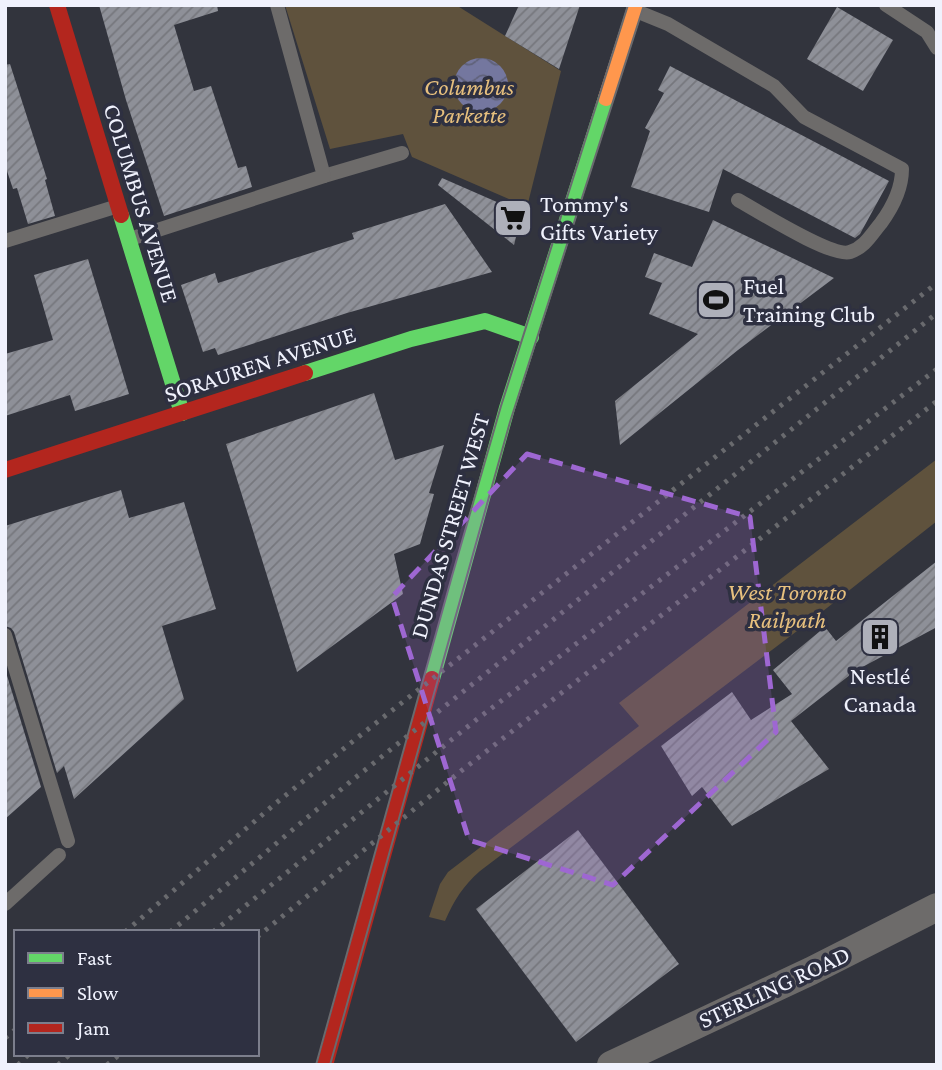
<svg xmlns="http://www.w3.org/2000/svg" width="942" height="1070" font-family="'Crimson Pro',serif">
	<defs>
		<pattern id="water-waves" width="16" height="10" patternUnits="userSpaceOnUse" patternTransform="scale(1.75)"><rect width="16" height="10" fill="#74779f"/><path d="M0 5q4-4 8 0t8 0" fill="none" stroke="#60627a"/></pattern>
		<pattern id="building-hatch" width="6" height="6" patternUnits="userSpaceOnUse" patternTransform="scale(1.75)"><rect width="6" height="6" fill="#8e9098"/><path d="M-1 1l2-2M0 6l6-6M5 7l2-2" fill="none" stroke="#76777d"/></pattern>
	</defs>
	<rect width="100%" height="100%" fill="#32343d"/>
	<g fill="#5f523d">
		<polygon points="285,5 456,5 561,71 527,207 412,157 403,134 330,149"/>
		<path d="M937,459V521L813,619L480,871C463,886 454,900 445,921L429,917L440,884L448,872L639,726L619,703Z"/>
	</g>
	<circle fill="url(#water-waves)" cx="481" cy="85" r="27"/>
	<g fill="url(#building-hatch)">
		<polygon points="99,5 217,5 218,11 174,25 194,91 211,86 238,168 246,166 252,187 164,216 126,100"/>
		<polygon points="519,5 580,5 559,69 505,36"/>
		<polygon points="837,7 893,40 863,91 807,59"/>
		<polygon points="10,64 47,179 45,180 55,216 28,224 17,188 13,189 5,165 5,65"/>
		<polygon points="670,66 889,181 860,234 855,238 723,169 709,212 631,187 650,131 645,128 664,93 658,90"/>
		<polygon points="442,178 522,213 514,245 438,185"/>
		<polygon points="445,204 492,272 347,313 218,355 215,348 203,352 181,285 215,273 218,283 354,239 352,233"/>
		<polygon points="713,220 834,278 738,350 620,445 615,401 698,334 649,314 662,283 645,277 654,253 692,267"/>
		<polygon points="88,259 129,394 75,411 70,395 5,416 5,354 53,340 34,275"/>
		<polygon points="374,393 395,460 444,445 429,493 434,494 420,544 394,554 403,594 297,672 226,444"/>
		<polygon points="121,490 129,518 184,502 216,609 162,626 184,699 74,799 64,766 57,773 14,632 11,628 5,626 5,526"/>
		<polygon points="937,561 937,627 855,671 791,721 829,769 732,826 702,787 692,796 661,746 732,692 751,720 792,694 773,670 825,627 836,641"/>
		<polygon points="5,669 41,787 5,819"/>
		<polygon points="578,830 679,964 576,1042 476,909"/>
	</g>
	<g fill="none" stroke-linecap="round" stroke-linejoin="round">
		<g stroke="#6d6b6a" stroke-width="14">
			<polyline points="886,5 927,32 937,48"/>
			<path d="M636,11L668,24L774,86L804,117L902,169C902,188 892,208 881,223C871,235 865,247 850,252C832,258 758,211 738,200"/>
			<polyline points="324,176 402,153"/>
			<polyline points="130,239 324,176 277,5"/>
			<polyline points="5,241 118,206"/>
			<polyline points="5,635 68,841"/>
			<polyline points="5,904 59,855"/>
		</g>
		<polyline stroke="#6d6b6a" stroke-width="28" points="611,1065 811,971 937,907"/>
		<g stroke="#63d668" stroke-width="16">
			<polyline points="121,215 182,413"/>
			<polyline points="305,373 411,339 485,321 531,337"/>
			<polyline points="432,679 507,408 606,98"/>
		</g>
		<polyline stroke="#ff974d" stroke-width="16" points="606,98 636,5"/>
		<g stroke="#b3261e" stroke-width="16">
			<polyline points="57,5 121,215"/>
			<polyline points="5,470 305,373"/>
			<polyline points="325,1065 432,679"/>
		</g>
		<g stroke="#696a6e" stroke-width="2">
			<polyline points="316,1065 452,576 501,406 628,5"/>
			<polyline points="330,1065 510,422 644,5"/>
		</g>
		<g stroke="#696a6e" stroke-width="5" stroke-dasharray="3.5 7" stroke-linecap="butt">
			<polyline points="125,932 276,803 362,734 937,283"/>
			<polyline points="170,932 350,782 937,313"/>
			<polyline points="213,932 476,720 937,369"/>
			<polyline points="257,937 461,771 937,401"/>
			<polyline points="5,1038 16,1029"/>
			<polyline points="18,1065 29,1054"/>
			<polyline points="58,1065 70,1054"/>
			<polyline points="107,1065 120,1054"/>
		</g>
	</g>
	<path fill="#9e67d2" fill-opacity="0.2" stroke="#9e67d2" stroke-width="5" stroke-dasharray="14 9" stroke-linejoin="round" d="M527,454L750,517L776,732L613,885L469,840L392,597Z"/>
	<defs>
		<g id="supermarket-square" transform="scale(2.0125)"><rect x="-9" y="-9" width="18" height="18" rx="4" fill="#aeb0ba" stroke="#2e3041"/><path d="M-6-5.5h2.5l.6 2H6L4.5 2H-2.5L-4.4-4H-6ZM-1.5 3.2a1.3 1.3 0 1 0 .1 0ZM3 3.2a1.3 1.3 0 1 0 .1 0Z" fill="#111"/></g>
		<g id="stadium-square" transform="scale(2.0125)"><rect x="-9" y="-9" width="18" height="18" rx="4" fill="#aeb0ba" stroke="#2e3041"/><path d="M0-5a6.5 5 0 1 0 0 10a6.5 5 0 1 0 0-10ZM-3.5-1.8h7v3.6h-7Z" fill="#111"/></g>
		<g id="building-square" transform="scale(2.0125)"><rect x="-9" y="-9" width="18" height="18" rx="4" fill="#aeb0ba" stroke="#2e3041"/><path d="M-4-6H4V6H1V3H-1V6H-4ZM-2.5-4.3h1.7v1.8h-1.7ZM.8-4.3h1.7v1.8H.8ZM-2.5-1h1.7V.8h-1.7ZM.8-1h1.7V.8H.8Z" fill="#111"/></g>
	</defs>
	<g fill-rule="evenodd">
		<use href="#supermarket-square" x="513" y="218"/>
		<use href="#stadium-square" x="716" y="300"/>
		<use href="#building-square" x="880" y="637"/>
	</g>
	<g text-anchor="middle" stroke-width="7" stroke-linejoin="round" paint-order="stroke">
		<g font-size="24" font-style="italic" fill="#e7c07e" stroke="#2e3041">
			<text x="469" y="95">Columbus<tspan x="469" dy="28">Parkette</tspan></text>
			<text x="787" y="600">West Toronto<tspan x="787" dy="28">Railpath</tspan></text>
		</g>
		<g font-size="24" fill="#f0f2fd" stroke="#2e3041">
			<text transform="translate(141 203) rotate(73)" y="8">COLUMBUS AVENUE</text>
			<text transform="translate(260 364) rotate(-18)" y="8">SORAUREN AVENUE</text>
			<text transform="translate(450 526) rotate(-74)" y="8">DUNDAS STREET WEST</text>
			<text transform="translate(774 987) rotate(-25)" y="8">STERLING ROAD</text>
		</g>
		<g font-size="24" fill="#f0f2fd" stroke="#2e3041" text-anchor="start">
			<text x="540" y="212">Tommy's<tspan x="540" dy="28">Gifts Variety</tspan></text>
			<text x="743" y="294">Fuel<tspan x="743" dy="28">Training Club</tspan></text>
			<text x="880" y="684" text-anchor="middle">Nestlé<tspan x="880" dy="28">Canada</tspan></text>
		</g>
	</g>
	<rect width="942" height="1070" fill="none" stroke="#f0f2fd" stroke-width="14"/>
	<rect x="14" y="930" width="245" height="126" fill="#2e3041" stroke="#7c7e8c" stroke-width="2"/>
	<rect x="28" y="953" width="35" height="10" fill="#63d668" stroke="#7c7e8c" stroke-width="2"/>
	<text x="77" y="965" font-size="21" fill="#f0f2fd">Fast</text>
	<rect x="28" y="988" width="35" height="10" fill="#ff974d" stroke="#7c7e8c" stroke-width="2"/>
	<text x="77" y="1000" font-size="21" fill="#f0f2fd">Slow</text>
	<rect x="28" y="1023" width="35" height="10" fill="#b3261e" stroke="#7c7e8c" stroke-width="2"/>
	<text x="77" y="1035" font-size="21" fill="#f0f2fd">Jam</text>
</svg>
